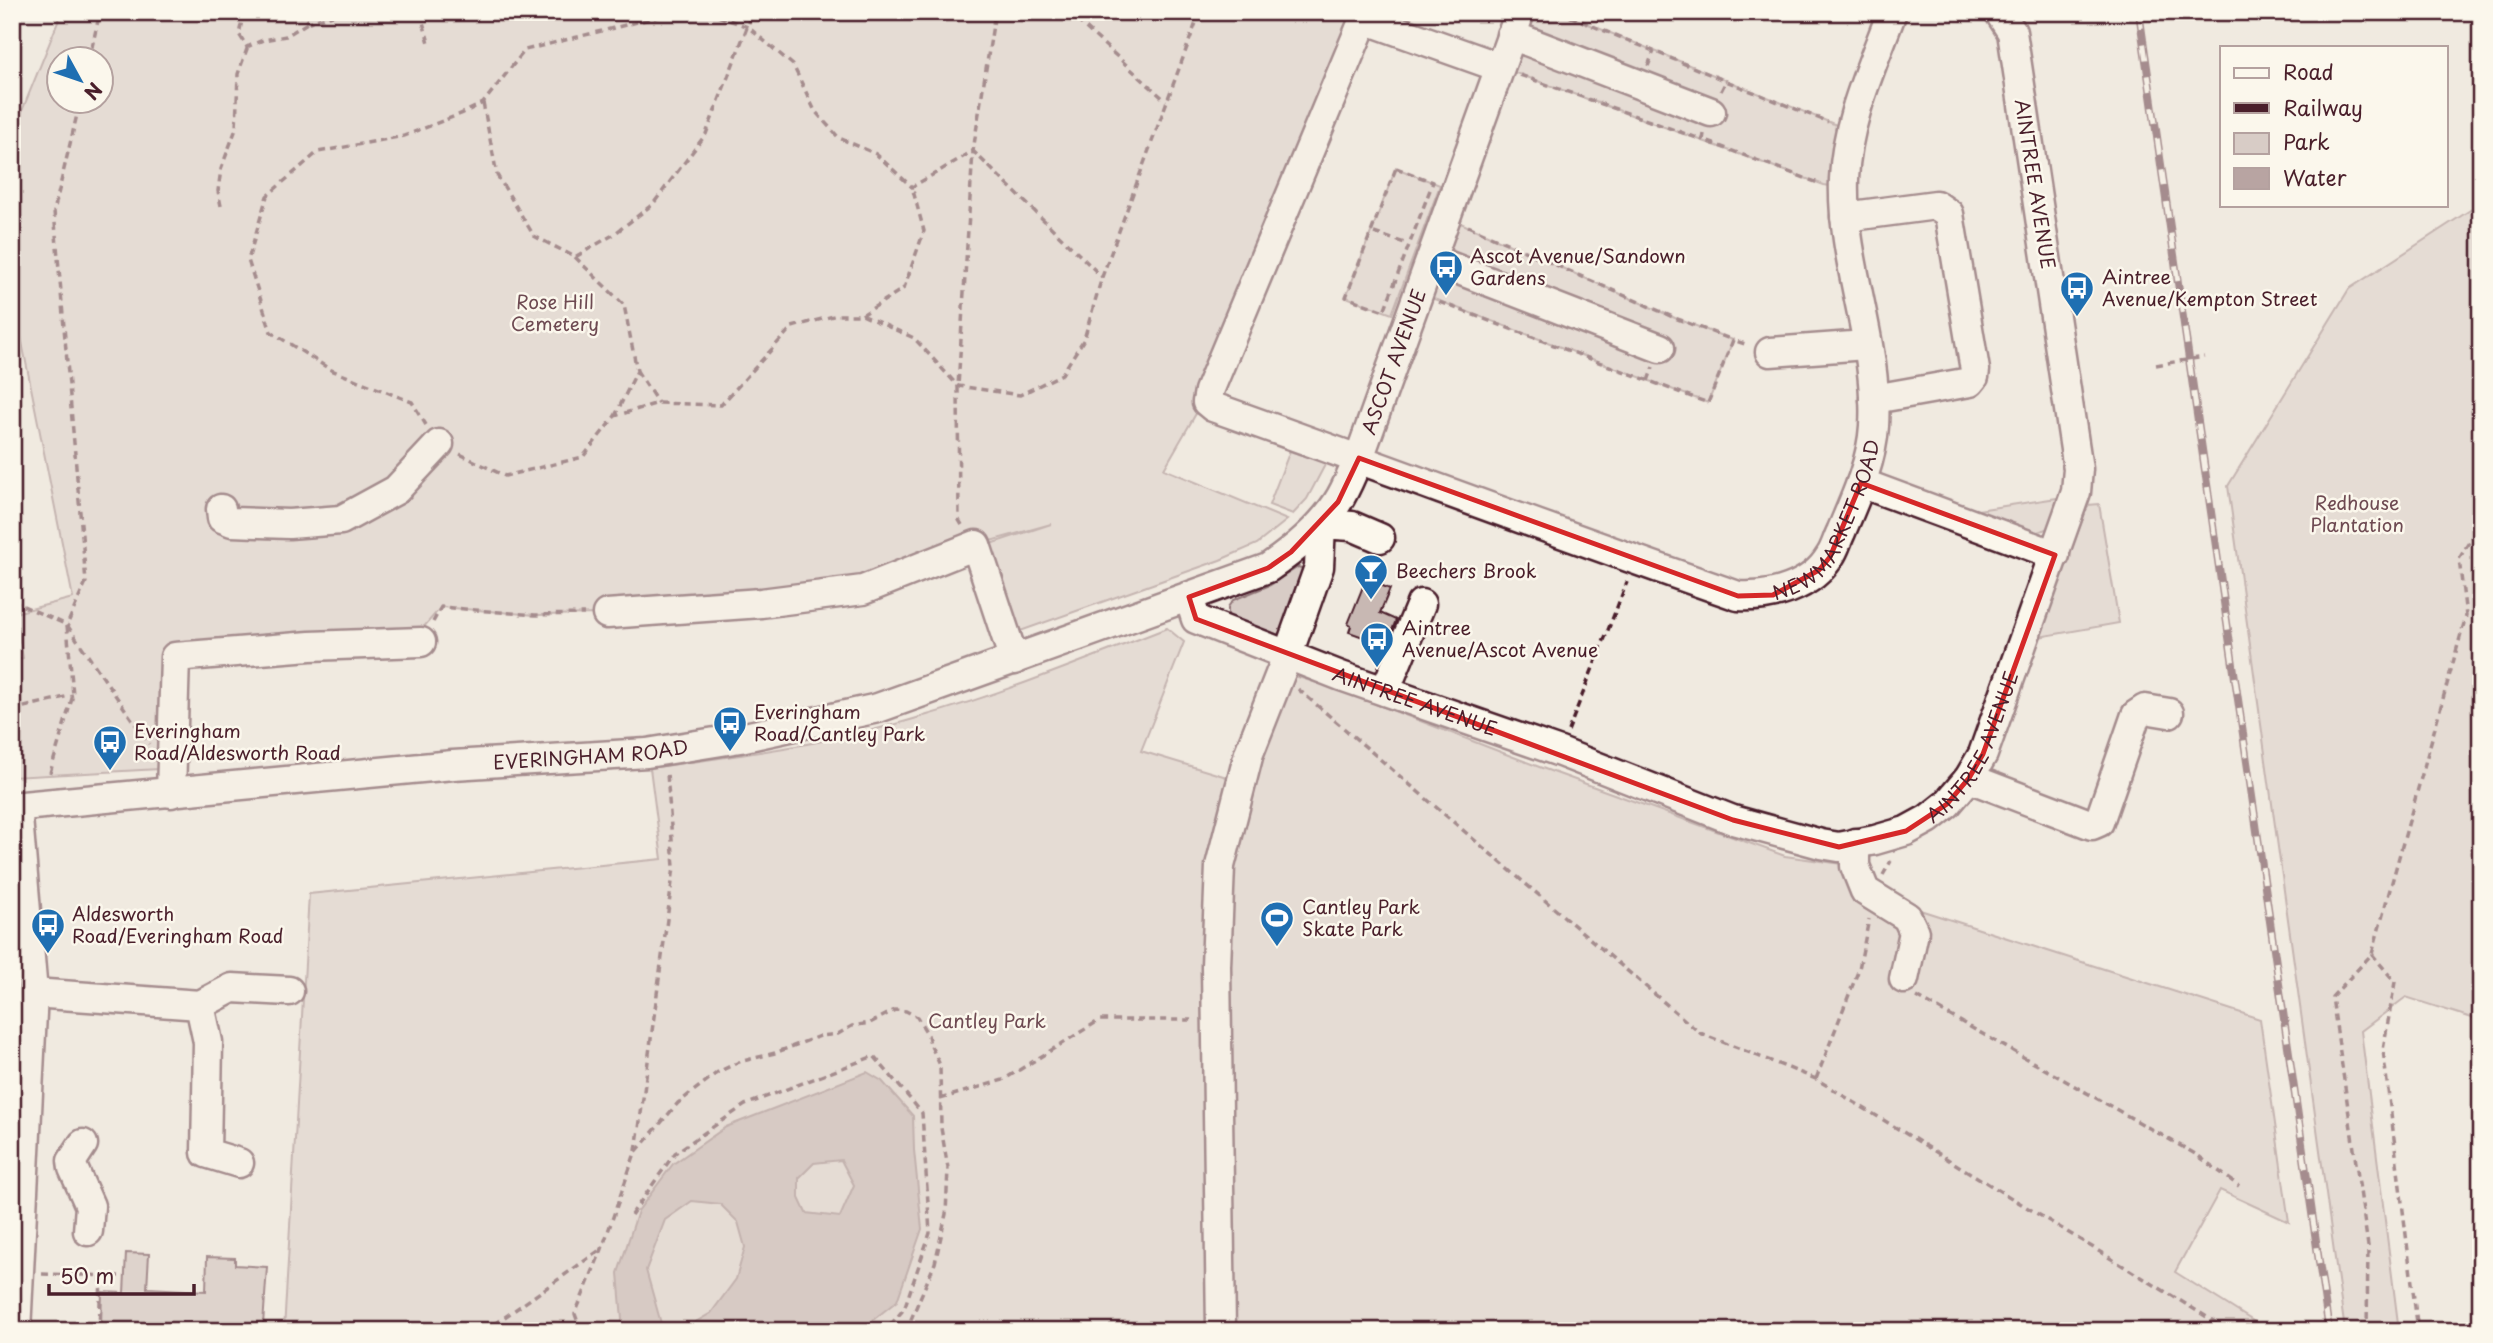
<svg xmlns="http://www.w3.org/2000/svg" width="2493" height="1343" font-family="'Playpen Sans',sans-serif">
	<rect width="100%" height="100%" fill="#f0eae0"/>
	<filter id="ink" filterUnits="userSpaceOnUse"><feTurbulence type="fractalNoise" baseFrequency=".0143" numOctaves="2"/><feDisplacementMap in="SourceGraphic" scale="14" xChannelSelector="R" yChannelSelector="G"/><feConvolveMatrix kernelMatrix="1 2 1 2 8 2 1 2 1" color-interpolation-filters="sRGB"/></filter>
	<g filter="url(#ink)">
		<g fill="#d8ccc6" stroke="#917678" stroke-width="2" fill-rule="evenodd">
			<path d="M62,12H1367L1209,391L1164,469L1287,520L1257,544L1220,560L1012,634L984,546L1051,524L976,545L863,590L607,614L535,615L441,607L416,636L191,650L177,700L178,768L12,777V662L23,658L15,613L73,598L12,292V136ZM60,60H102V102H60Z"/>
			<polygon points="1520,12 1559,12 1851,131 1844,188 1824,185 1499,67"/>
			<polygon points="1396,168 1440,185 1392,314 1346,297"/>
			<polygon points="2481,203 2481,1021 2406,997 2361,1031 2399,1331 2345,1331 2228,486 2349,289"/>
			<polygon points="1447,217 1675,318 1733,340 1708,403 1418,293"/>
			<polygon points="1291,448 1327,461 1307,499 1293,514 1269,505"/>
			<polygon points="2057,498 2053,520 2046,529 2035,533 1971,511"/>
			<polygon points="2099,504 2119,623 2039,637 2088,505"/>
			<polygon points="1298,567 1305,569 1287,631 1271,640 1228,617 1228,607 1233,600 1270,585"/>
			<path d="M1167,628L1184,642L1141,751L1230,778L1288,674L1340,690L1542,768L1785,856L1842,864L1895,902L2260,1019L2289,1222L2220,1190L2175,1272L2269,1331H284L309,894L662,859L650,768C740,755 830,744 917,718C1002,694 1085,660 1167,628Z"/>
		</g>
		<path fill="#b8a4a2" stroke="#8c6f72" stroke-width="2" fill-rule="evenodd" d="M867,1072L882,1081L913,1116L914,1150L922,1229L897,1301L859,1331H680L711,1313L736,1279L745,1247L738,1222L720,1204L692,1201L665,1220L646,1270L662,1327L675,1331H623L618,1273L638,1211L673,1164L726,1127ZM841,1160L854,1185L840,1217L806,1213L799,1198V1178L814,1163Z"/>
		<g fill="#c8b8b3" stroke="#4a1f2b" stroke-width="2">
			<polygon points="1366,579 1390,589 1380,613 1396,620 1389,638 1366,629 1363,637 1349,632 1351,626 1348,624"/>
			<polygon points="126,1253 149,1254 147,1288 206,1291 207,1257 235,1258 235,1265 267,1267 263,1325 234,1323 234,1331 133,1331 133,1326 101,1325 102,1292 124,1293"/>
		</g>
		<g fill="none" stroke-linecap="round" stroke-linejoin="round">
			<g stroke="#4a1f2b" stroke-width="33">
				<g id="minor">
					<path id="s1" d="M1367,12L1209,391L1207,402L1213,407C1388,469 1562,535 1738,596C1771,598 1812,587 1830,556C1835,549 1837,540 1841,532C1855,499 1872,462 1874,426C1879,343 1841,262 1844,179C1846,121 1872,66 1892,12"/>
					<polyline points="1364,19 1499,67"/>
					<polyline points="1511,35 1711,112"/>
					<polyline points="1845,217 1936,205 1949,214 1975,370 1974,377 1970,382 1874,399"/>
					<polyline points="1431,259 1660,348"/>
					<polyline points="1770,352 1866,345"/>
					<polyline points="1861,483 2055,555"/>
					<polyline points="221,509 222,518 232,522 289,524 341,520 396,490 439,444"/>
					<path id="s2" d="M1189,597L1196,619L1341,676L1560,752L1733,820L1821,844L1839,847L1875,840L1906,831L1928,819L1947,804L1969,778L1983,754L2076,492L2078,469L2012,32L1999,12"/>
					<polyline points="607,614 761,603 863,590 976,545 1014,660"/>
					<polyline points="1385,691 1421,604"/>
					<polyline points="1969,778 2092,825 2099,822 2136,715 2145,709 2169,713"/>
					<polyline points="171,793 175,657 310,646 421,642"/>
					<path id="s3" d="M12,807L453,765L647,753L740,738L878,708L1268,568C1294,550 1319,530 1337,503C1346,490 1352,473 1359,458L1520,12"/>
					<polyline points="1855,843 1855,866 1865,891 1907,917 1914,932 1904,979"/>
					<polyline points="33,993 200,1005 208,1042 206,1153 239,1163"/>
					<polyline points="200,1005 232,988 289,991"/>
					<polyline points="83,1144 72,1161 73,1168 90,1206 88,1231"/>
					<polyline points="16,1331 33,993 17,806"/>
					<polyline points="1221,1331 1216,966 1220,866 1249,753 1288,654 1319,567 1321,524 1352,526 1380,538"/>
				</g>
			</g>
			<g stroke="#4a1f2b" stroke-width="3.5" stroke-dasharray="7 5" stroke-linecap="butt">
				<polyline points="244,12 239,34 247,47 263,40 286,36 309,22"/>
				<polyline points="297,12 309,22 343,12"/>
				<polyline points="420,12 430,46"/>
				<polyline points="707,12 748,27 793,65 815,111 839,138 876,154 912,187 973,151 1102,277"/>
				<polyline points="1068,12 1166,101"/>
				<polyline points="1559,12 1726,81"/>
				<polyline points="89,60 100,12"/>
				<polyline points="1648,66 1654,51"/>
				<polyline points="1520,75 1703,140"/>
				<polyline points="1721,91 1726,81 1828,122"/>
				<polyline points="483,103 497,175 534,236 575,257 613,235 653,204 706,134 753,12"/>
				<polyline points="1704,134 1703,140 1821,184"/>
				<polygon points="1396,168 1433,182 1384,311 1346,297"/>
				<polyline points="221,206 218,191 221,169 236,129 238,74 248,46"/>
				<polyline points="1468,226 1675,318 1733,340"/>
				<polyline points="1374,233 1408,244"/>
				<polyline points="575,257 624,305 637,371 615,416"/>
				<polyline points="1439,302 1708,403 1733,340 1748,345"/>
				<polyline points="862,315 904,288 924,231 912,187"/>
				<polyline points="2156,365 2204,357"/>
				<polyline points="637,371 658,403"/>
				<polyline points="1648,381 1653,367"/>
				<polyline points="426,425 412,402 331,370 271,332 248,260 267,196 318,152 404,136 463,113 483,103 525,50 678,12"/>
				<polyline points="460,454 505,476 583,457 615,416 658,403 721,405 792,327 837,315 862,315 914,338 958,386 1020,395 1062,374 1084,339 1102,277 1200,12"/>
				<polyline points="962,525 959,520 958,386 973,151 995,12"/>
				<polyline points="12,601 67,625 149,744"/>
				<polyline points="433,622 441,607 535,615 584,614"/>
				<polyline points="1298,689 1700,1033 1816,1079 2230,1331"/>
				<polyline points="12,710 73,695"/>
				<polyline points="1568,731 1627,582"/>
				<polyline points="50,773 73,695 67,625 86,582 54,211 80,102"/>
				<polyline points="1883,875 1891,861"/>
				<polyline points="2372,954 2395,982 2383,1050 2418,1331"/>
				<polyline points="1917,997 2197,1155 2239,1186"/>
				<polyline points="1816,1079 1859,969 1869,919"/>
				<polyline points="940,1099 1003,1080 1100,1020 1194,1020"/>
				<polyline points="636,1151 674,867 667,773"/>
				<polyline points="631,1215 675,1153 745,1105 874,1056 922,1113 930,1233 904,1309 885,1331"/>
				<polyline points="42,1274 119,1276"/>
				<polyline points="99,1331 101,1275"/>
				<polyline points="485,1331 600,1250"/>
				<polyline points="581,1331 575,1314 602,1249 635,1153 678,1103 718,1072 739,1062 775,1053 820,1036 838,1034 852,1026 870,1023 895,1010 906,1011 917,1017 928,1035 930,1044 940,1065 941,1128 948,1168 946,1214 935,1263 906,1331"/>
				<polyline points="2367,1331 2368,1246 2332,997 2372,954 2466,616 2459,559 2481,522"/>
			</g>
			<use href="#minor" stroke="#fbf7ec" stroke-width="28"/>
			<g stroke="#4a1f2b" stroke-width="8">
				<polyline id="rail" points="2139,12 2329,1331"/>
			</g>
			<use href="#rail" stroke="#fbf7ec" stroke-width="5" stroke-dasharray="16" stroke-linecap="butt"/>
		</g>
	</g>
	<path d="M0 0H2493V1343H0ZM1359,458L1738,596L1773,595L1819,570L1830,557L1861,483L2055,555L1983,754L1969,778L1947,804L1906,831L1839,847L1733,820L1196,619L1189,597L1268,568L1291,552L1338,502Z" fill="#f0eae0" fill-opacity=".55" fill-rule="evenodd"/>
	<path fill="none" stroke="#d62828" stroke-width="5" stroke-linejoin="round" d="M1359,458L1738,596L1773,595L1819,570L1830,557L1861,483L2055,555L1983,754L1969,778L1947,804L1906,831L1839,847L1733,820L1196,619L1189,597L1268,568L1291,552L1338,502Z"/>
	<defs>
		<g id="bus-pin" transform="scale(1.75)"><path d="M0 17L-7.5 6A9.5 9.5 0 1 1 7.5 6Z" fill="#1f6fb2" stroke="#fbf7ec"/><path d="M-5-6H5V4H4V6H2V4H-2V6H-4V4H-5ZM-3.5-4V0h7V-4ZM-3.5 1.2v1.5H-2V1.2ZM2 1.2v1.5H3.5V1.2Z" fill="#fff"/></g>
		<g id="bar-pin" transform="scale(1.75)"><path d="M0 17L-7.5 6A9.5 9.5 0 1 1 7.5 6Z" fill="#1f6fb2" stroke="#fbf7ec"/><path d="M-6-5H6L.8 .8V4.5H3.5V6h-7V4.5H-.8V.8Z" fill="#fff"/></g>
		<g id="stadium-pin" transform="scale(1.75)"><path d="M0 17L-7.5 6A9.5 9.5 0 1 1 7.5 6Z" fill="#1f6fb2" stroke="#fbf7ec"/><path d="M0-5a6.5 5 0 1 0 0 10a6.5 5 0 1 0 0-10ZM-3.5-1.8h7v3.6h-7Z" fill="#fff"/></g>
	</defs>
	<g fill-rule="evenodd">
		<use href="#bus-pin" x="1446" y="267"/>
		<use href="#bus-pin" x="2077" y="288"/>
		<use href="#bar-pin" x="1371" y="571"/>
		<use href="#bus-pin" x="1377" y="639"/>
		<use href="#bus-pin" x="730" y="723"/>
		<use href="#bus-pin" x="110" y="742"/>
		<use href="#stadium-pin" x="1277" y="918"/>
		<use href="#bus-pin" x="48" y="925"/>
	</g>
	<g text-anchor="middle" stroke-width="5" stroke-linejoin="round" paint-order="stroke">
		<g font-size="19" fill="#4a1f2b" stroke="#fbf7ec">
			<text transform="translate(2035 184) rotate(81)" y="7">AINTREE AVENUE</text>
			<text dy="7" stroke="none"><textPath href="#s3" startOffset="1535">ASCOT AVENUE</textPath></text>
			<text dy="7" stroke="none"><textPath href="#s1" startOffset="1120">NEWMARKET ROAD</textPath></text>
			<text dy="7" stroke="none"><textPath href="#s2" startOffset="257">AINTREE AVENUE</textPath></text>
			<text dy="7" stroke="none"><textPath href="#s2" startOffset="887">AINTREE AVENUE</textPath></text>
			<text dy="7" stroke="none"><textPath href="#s3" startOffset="581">EVERINGHAM ROAD</textPath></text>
		</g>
		<g font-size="19" fill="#4a1f2b" stroke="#fbf7ec" text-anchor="start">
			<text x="1470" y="263">Ascot Avenue/Sandown<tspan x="1470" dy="22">Gardens</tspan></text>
			<text x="2102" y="284">Aintree<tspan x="2102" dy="22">Avenue/Kempton Street</tspan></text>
			<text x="1396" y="578">Beechers Brook</text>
			<text x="1402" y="635">Aintree<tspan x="1402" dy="22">Avenue/Ascot Avenue</tspan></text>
			<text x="754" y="719">Everingham<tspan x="754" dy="22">Road/Cantley Park</tspan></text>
			<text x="134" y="738">Everingham<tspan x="134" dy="22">Road/Aldesworth Road</tspan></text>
			<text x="1302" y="914">Cantley Park<tspan x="1302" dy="22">Skate Park</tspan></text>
			<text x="72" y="921">Aldesworth<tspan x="72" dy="22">Road/Everingham Road</tspan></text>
		</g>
		<g font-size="19" fill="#6e4a52" stroke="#fbf7ec">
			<text x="555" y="309">Rose Hill<tspan x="555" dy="22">Cemetery</tspan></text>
			<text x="2357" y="510">Redhouse<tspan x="2357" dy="22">Plantation</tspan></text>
			<text x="987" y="1028">Cantley Park</text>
		</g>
	</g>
	<rect width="2493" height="1343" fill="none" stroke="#fbf7ec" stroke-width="42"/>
	<rect x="21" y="21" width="2451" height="1301" fill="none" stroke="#4a1f2b" stroke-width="2.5" filter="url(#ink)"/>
	<rect x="2220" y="46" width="228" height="161" fill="#fbf7ec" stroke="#b4a19f" stroke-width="2"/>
	<rect x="2234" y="68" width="35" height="10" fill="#fbf7ec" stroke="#b4a19f" stroke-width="2"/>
	<text x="2283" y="80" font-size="21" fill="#4a1f2b">Road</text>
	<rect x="2234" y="103" width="35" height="10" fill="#4a1f2b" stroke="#b4a19f" stroke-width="2"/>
	<text x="2283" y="116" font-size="21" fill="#4a1f2b">Railway</text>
	<rect x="2234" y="133" width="35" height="21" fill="#d8ccc6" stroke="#b4a19f" stroke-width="2"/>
	<text x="2283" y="150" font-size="21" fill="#4a1f2b">Park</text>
	<rect x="2234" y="168" width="35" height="21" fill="#b8a4a2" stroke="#b4a19f" stroke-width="2"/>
	<text x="2283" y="186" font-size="21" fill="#4a1f2b">Water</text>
	<g transform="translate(80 80) rotate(130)"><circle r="33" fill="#fbf7ec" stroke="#b4a19f" stroke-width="2"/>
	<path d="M0-5L12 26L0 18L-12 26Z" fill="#1f6fb2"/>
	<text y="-10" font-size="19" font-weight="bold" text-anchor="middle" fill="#4a1f2b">N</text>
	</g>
	<path d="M49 1284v10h145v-10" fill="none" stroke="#4a1f2b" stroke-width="3.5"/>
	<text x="60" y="1284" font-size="21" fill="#4a1f2b" stroke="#fbf7ec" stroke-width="5" paint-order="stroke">50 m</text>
</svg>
